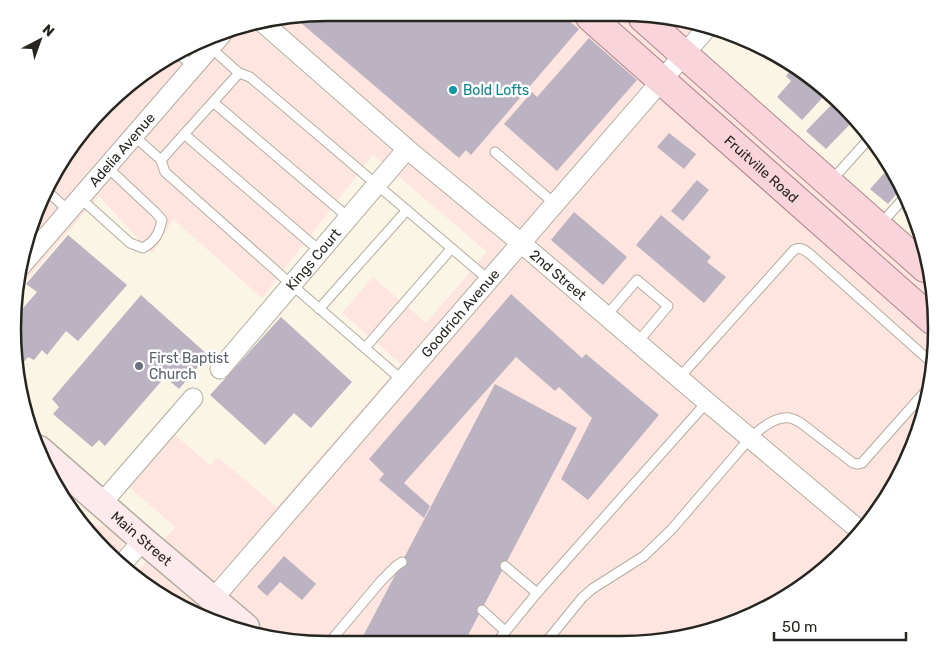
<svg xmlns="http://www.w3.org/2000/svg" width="949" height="657" font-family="Rubik,sans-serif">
	<rect width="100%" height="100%" fill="#fbf5e6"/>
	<g fill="#ffe5df">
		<polygon points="329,13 574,17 648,82 521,230 414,141 274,20"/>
		<polygon points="605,17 627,18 671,56 661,67"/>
		<polygon points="658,18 682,19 698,25 684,41"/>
		<polygon points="246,23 393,151 383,163 373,155 262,298 173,219 152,254 99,196 15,293 15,287 242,25"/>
		<polygon points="202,43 26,246 37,207 91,120 153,66"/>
		<polygon points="685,68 927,283 930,305 675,79"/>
		<polygon points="662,94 934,336 936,349 904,468 861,518 713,394 535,242"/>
		<polygon points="407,162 507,245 213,585 162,542 175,527 129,487 174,434 210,465 218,457 277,507 401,364 342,313 373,277 426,323 487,252 397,175"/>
		<polygon points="521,257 707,416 848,533 805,582 760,612 662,642 308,644 269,633 227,597"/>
		<polygon points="71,507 90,523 98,526 107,525 117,533 122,541 122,549 117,557 91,537"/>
		<polygon points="149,558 222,621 189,612 137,572"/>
	</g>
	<g fill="#bbb3c1">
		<polygon points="328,13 564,17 579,29 471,155 466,150 459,158 294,17"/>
		<polygon points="589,38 637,80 557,171 504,124 532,92 537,97"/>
		<polygon points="794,67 826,94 802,120 777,97 791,81 786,76"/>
		<polygon points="835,101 856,118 826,149 806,131"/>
		<polygon points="669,133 696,154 684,169 657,147"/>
		<polygon points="887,170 899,191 888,204 870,189"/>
		<polygon points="697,180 709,190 683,221 671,211"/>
		<polygon points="574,212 627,257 603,285 551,240"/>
		<polygon points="912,214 920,227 920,231 907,220"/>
		<polygon points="661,215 711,257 707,262 726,277 704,303 636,245"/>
		<polygon points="68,235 127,285 78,341 66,331 47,355 42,350 34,360 28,357 19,368 15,365 15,322 19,318 17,315 37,292 26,284"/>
		<polygon points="511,294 582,358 586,354 659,415 588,500 561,479 592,418 559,387 555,391 516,357 404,483 430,506 424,518 379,480 384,474 369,459"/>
		<polygon points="141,295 208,355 179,389 165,377 105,446 99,440 92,447 53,414 59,407 52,399"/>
		<polygon points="281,317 352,382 311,428 294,413 265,445 210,395"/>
		<polygon points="495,384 577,428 464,643 359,644"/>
		<polygon points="284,556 316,584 302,600 280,582 267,596 257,587"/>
	</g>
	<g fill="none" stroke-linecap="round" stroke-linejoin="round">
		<g stroke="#b3ad9f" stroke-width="11">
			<g id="lane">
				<polyline points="179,54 193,67"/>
				<polyline points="239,73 250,77 489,280"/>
				<polyline points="213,102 349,218"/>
				<polyline points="184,134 320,251"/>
				<polyline points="134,136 161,160 239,73 211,48"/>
				<polyline points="495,152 555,204"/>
				<polyline points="161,160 165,172 292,285 402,380"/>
				<polyline points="831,181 867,141 870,142"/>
				<polyline points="47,191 69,211"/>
				<path d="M80,198L130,243L143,248C155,241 159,234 162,220L155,212L107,167"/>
				<polyline points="880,225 903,199"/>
				<polyline points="319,309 407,210"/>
				<polyline points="606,316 637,280 668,306 637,343"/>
				<polyline points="365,348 451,249"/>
				<path d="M679,378L794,250C801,246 806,251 811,255L932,363"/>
				<polyline points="505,566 537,593"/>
				<polyline points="482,610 505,631"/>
				<path d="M546,642L582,598L592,589L644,556L672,529L750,438C760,429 775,416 790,418C794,419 798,421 801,423L853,463L857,464L862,463L924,393"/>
				<polyline points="496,643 537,593 707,402"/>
				<polyline points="328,644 381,581 396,566 402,562"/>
			</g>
		</g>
		<g stroke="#b3ad9f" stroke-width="21">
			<g id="street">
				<path id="s1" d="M261,21L407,149L521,243L707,402L858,529"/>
				<path id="s2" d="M21,266L222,34"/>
				<path id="s3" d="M220,369L407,149"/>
				<polyline points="102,503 193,398"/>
				<polyline points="124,562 143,540"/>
				<path id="s4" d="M213,599L707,28"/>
			</g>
		</g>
		<g stroke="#b3ad9f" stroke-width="29">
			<g id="secondary">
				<path id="s5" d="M39,449L143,540L246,627"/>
			</g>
		</g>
		<g stroke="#ad858a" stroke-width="30">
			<g id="primary">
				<path id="s6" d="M590,17L932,320"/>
				<polyline points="643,18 925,268"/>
			</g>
		</g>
		<use href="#lane" stroke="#fff" stroke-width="9"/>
		<use href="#street" stroke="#fff" stroke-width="19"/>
		<use href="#secondary" stroke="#fceaed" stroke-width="26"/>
		<use href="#primary" stroke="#f9d4db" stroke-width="28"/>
	</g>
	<circle fill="#0f9aa8" stroke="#fff" stroke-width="2" cx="453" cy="90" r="5"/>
	<circle fill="#6b7280" stroke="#fff" stroke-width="2" cx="139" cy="366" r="5"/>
	<g text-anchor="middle" stroke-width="5" stroke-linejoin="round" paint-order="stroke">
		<g font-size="14" fill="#0d838f" stroke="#fff" text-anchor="start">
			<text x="463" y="95">Bold Lofts</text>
		</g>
		<g font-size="14" fill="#27251f" stroke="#fff">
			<text dy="5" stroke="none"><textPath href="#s2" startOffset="154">Adelia Avenue</textPath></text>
			<text dy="5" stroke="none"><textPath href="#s6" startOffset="229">Fruitville Road</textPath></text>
			<text dy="5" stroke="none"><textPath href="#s3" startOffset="144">Kings Court</textPath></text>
			<text dy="5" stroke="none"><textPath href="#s1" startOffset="391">2nd Street</textPath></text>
			<text dy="5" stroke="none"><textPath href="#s4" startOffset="378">Goodrich Avenue</textPath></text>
			<text dy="5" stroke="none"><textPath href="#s5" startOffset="136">Main Street</textPath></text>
		</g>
		<g font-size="14" fill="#5b616d" stroke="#fff" text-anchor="start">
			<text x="149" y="363">First Baptist<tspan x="149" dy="16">Church</tspan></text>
		</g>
	</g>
	<path d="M0 0H949V657H0ZM328 21H621A307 307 0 0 1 928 328V329A307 307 0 0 1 621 636H328A307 307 0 0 1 21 329V328A307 307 0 0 1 328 21Z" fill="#fff" fill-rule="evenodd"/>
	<path fill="none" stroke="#27251f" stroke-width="2.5" d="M328 21H621A307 307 0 0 1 928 328V329A307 307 0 0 1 621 636H328A307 307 0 0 1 21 329V328A307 307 0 0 1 328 21Z"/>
	<g transform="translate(40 40) rotate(41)" stroke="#ffffff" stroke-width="4" paint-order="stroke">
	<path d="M0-4L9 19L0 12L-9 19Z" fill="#27251f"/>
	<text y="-8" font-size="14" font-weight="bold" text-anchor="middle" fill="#27251f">N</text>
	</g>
	<path d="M774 632v8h132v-8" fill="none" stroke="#27251f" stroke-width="2.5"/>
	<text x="782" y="632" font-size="15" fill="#27251f" stroke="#ffffff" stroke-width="4" paint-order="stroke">50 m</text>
</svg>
